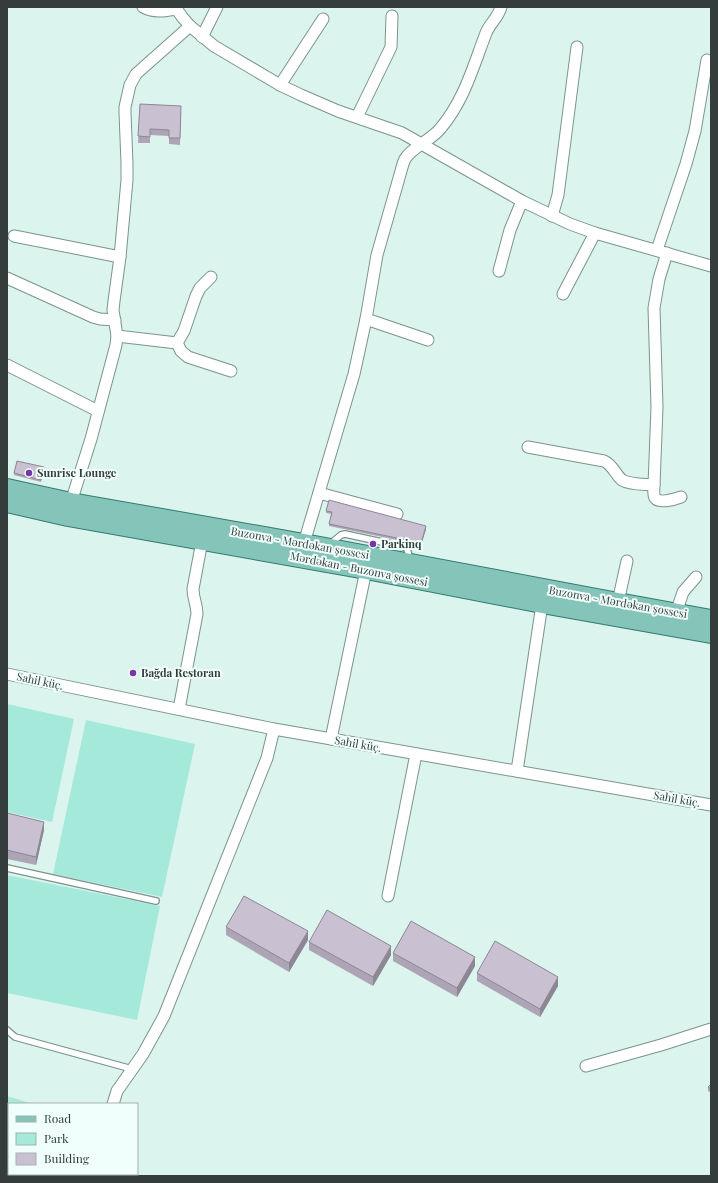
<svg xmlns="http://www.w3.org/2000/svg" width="718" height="1183" font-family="'Playfair Display',serif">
	<rect width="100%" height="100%" fill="#dbf4ee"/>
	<g fill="#a5e9da">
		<polygon points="7,704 74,719 52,822 7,812"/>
		<polygon points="86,720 195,744 162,897 53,874"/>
		<polygon points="7,875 160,906 137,1020 7,993"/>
		<polygon points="7,1096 33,1104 9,1104 9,1154 7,1153"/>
	</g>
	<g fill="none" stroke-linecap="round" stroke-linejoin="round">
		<g stroke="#7c938e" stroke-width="8">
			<g id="lane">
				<polyline points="330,544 341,535 345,534 405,547 407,549 410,559"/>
				<polyline points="7,868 156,901"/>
				<polyline points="7,1030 15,1037 132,1069"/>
				<polyline points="32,1176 32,1174"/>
			</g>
		</g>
		<g stroke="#7c938e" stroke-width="13">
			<g id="street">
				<path d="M143,7C154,13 164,11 176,9"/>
				<polyline points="175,7 183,18 190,26 214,46 280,85 301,95 338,111 402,133 522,201 570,224 595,233 711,266"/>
				<polyline points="202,37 217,7"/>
				<polyline points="280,85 323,19"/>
				<polyline points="357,117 391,47 392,16"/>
				<polyline points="552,216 558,195 577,47"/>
				<polyline points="14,236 120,257"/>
				<polyline points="657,250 686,164 695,131 707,60"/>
				<polyline points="499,271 510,230 522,201"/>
				<polyline points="7,278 93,317 100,319 115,320"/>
				<polyline points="563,294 595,233"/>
				<polyline points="366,319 428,340"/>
				<polyline points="117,336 177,343 184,331 196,296 200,288 211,277"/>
				<polyline points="177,343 181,351 188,357 231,371"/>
				<polyline points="7,365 98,411"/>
				<path d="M528,447L604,461C613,465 615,474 622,480C630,485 645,484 654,485L657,407L654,308L659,279L667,253"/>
				<path d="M654,485C654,489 653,495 655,498C660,504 675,499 681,497"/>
				<polyline points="319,493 397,514"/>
				<polyline points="71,502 91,439 116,345 117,336 113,310 114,301 120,257 127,180 127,163 125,113 125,107 130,85 136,74 190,26"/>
				<path d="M304,543L354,374L366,319L377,255L401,171C402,167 403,163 405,159C412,147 430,141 440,129C464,101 473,67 486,33C490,23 498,18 501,7"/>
				<polyline points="618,602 627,561"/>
				<polyline points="676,613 683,592 696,577"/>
				<polyline points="7,674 274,729 711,805"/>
				<path d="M179,709L197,614C197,604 193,599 193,589L202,541"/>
				<polyline points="331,739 366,570"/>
				<polyline points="517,771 542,604"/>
				<polyline points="388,896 416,754"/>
				<polyline points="586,1066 661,1045 711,1029"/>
				<polyline points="113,1104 117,1091 143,1054 164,1016 267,758 274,729"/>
			</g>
		</g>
		<g stroke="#347b6f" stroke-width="20">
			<g id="primary">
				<polyline points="7,488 71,502 304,543 618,602 711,619"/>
				<polyline points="7,503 68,517 366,570 542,604 711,634"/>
			</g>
		</g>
		<use href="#lane" stroke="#fff" stroke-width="5.5"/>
		<use href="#street" stroke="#fff" stroke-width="11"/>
		<use href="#primary" stroke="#85c4b9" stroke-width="18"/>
	</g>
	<g fill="#ada5b5">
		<polygon points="140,104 181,112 180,145 169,144 169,136 150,135 150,143 138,143"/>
		<polygon points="44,470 41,482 14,475 14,473"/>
		<polygon points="326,511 426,529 421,545 329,526 331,514 326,513"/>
		<polygon points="7,813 44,830 36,865 7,859"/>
		<polygon points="226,927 308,940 289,972 226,935"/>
		<polygon points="309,942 391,955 373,986 309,950"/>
		<polygon points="393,953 475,966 457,997 393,961"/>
		<polygon points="477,973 558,986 540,1017 477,981"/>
		<polygon points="711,1084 711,1093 708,1091 708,1087"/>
	</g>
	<g fill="#8d8693">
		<polygon points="426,526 426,529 421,545 421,543"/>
		<polygon points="44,822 44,830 36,865 36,857"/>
		<polygon points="308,931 308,940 289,972 289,963"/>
		<polygon points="391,946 391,955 373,986 373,977"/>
		<polygon points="475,957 475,966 457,997 457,988"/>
		<polygon points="558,977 558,986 540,1017 540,1009"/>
	</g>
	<g fill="#c9c0d2" stroke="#8d8693">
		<polygon points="140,104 181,106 180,138 169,138 169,130 150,129 150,137 138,136"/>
		<polygon points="17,461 44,467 41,480 14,473"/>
		<polygon points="329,500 426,526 421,543 329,524 332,512 326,511"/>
		<polygon points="7,813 44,822 36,857 7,850"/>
		<polygon points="244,896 308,931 289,963 226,927"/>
		<polygon points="327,910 391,946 373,977 309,942"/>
		<polygon points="411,921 475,957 457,988 393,953"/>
		<polygon points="495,941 558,977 540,1009 477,973"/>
		<polygon points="711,1084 711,1089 708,1087"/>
	</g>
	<g fill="#7834a8" stroke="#f0fffb" stroke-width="1.5">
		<circle cx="29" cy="473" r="4"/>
		<circle cx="373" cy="544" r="4"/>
		<circle cx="133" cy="673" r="4"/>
	</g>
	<g text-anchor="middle" stroke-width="4" stroke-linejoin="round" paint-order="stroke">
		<g font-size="11" font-weight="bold" fill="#343d3b" stroke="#f0fffb" text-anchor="start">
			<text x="37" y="477">Sunrise Lounge</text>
			<text x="381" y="548">Parkinq</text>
			<text x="141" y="677">Bağda Restoran</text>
		</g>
		<g font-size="11" fill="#343d3b" stroke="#f0fffb">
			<text transform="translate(300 543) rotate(10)" y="4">Buzonva - Mərdəkan şossesi</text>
			<text transform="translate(359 569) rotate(11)" y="4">Mərdəkan - Buzonva şossesi</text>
			<text transform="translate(618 602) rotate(10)" y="4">Buzonva - Mərdəkan şossesi</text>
			<text transform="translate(40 681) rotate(12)" y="4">Sahil küç.</text>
			<text transform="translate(358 744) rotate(10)" y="4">Sahil küç.</text>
			<text transform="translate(677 799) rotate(10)" y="4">Sahil küç.</text>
		</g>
	</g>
	<rect width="718" height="1183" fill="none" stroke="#343d3b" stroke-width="16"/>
	<rect x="8" y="1103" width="130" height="72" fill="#f0fffb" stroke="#a5b1ae"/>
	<rect x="16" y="1116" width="20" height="6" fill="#85c4b9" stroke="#a5b1ae"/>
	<text x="44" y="1123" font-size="12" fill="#343d3b">Road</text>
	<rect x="16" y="1133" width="20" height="12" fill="#a5e9da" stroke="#a5b1ae"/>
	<text x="44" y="1143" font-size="12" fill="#343d3b">Park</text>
	<rect x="16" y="1153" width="20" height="12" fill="#c9c0d2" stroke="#a5b1ae"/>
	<text x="44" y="1163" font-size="12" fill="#343d3b">Building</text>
</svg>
